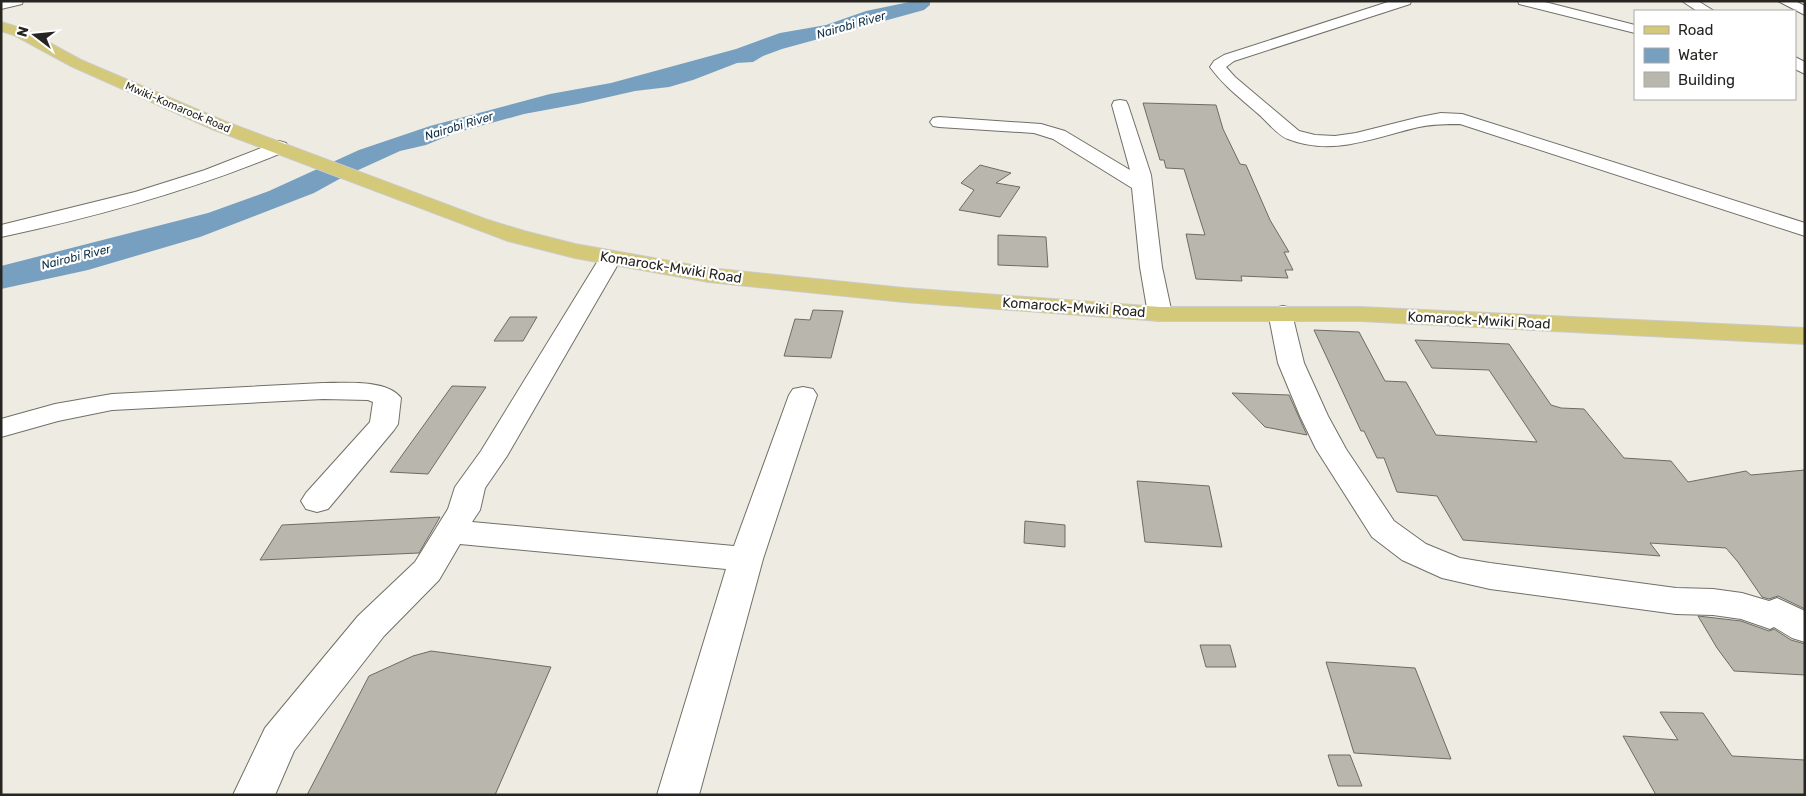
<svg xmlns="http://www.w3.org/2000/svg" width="1806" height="796" font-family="Rubik,sans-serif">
	<rect width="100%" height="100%" fill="#eeece2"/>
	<polygon fill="#779fbf" points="914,1 930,1 930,5 924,10 782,49 763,56 753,62 737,63 693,80 669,87 635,91 578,104 524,114 455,133 426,145 400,151 343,177 314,193 200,237 88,270 1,289 1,266 208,213 269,191 359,150 430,126 550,94 611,83 736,49 780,33 826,25 866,11"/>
	<g fill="#b9b7ad" stroke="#6d6c63">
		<polygon points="1143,103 1216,105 1223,129 1240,164 1246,165 1270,220 1289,252 1284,252 1293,270 1285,270 1288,278 1241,276 1242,281 1196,279 1186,234 1205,235 1184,169 1166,168 1164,160 1160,160"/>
		<polygon points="980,165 1011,173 996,183 1020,187 1000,217 959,210 974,190 961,183"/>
		<polygon points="998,235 1046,237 1048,267 998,265"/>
		<polygon points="813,310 843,311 831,358 784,356 795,319 810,320"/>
		<polygon points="510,317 537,317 523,341 494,341"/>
		<polygon points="1314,330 1359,332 1385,381 1406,382 1436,435 1537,442 1489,370 1432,368 1415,340 1509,344 1551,405 1561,408 1584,409 1624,458 1671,461 1688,482 1746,471 1751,475 1805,470 1805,609 1778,596 1769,599 1762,597 1738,562 1726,548 1650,543 1660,556 1463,540 1437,496 1397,492 1384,458 1377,458 1364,431 1361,431"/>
		<polygon points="452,386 486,387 428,474 390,472"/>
		<polygon points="1232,393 1289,395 1307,435 1265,427"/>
		<polygon points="1137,481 1209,486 1222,547 1145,542"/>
		<polygon points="440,517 419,553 260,560 282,525"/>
		<polygon points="1025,521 1065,525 1065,547 1024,543"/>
		<polygon points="1698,616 1741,621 1769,631 1774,629 1791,640 1805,644 1805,675 1734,671 1717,648"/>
		<polygon points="1200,645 1230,645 1236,667 1206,667"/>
		<polygon points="431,651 551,667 495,795 307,795 369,676 413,656"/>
		<polygon points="1326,662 1415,668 1451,759 1354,753"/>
		<polygon points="1660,712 1703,713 1732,756 1805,760 1805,795 1656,795 1623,736 1678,740"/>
		<polygon points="1328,755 1350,755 1362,786 1338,786"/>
	</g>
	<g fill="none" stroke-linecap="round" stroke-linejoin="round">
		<g stroke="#716f66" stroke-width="2">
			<g id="minor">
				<polygon points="1,1 23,1 22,4 1,9"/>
				<path d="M1391,1H1411L1410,4L1234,61L1226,67L1235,77L1299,131L1315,135L1335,136L1356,133L1420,117L1441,113L1462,114L1805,223V236L1460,124C1446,124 1433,124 1419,127C1375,137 1333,157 1288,139C1277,135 1266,120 1256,112C1240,98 1223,85 1210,67L1214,61L1224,55Z"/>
				<polygon points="1518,1 1541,1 1635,25 1635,33 1519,4"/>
				<polygon points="1682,1 1698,1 1714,11 1697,11"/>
				<polygon points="1778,1 1795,1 1805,6 1805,15"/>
				<polygon points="1795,57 1805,62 1805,74 1795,69"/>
				<polygon points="1120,100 1126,101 1128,105 1151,175 1162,267 1172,314 1169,319 1160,321 1151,319 1148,314 1140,267 1132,188 1053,139 1034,133 939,127 933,126 930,122 933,118 939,117 1041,124 1065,131 1130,170 1112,105 1114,101"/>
				<path d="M279,141L286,143L288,147L286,151C194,190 99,216 1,237V225L135,192L205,170Z"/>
				<polygon points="610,252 618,254 621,259 507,456 485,488 480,510 472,522 734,546 789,395 793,389 803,387 813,389 817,395 763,559 699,795 657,795 726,569 460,544 439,580 384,636 294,751 275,795 233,795 265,728 358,616 415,562 448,509 455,487 481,451 599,259 602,254"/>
				<polygon points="1283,306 1292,308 1295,313 1294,322 1304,363 1328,416 1346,449 1394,521 1426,544 1460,558 1490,563 1676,588 1713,589 1742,593 1769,601 1777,598 1805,611 1805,642 1792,638 1774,627 1770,629 1741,619 1713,615 1676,614 1490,589 1442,578 1402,560 1372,537 1316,449 1300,416 1278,363 1270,322 1271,313 1274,308"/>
				<path d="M323,383C344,383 387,379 401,398L398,424L394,430L328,509L317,512L306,509L301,501L306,493L370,422L373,402L368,400L323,399L112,410L58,421L1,437V419L55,404L112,394Z"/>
			</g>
		</g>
		<g stroke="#cbcbca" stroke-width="2">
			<polygon id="major" points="1,22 24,29 81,60 224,121 485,219 524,231 575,244 709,268 904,288 1160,307 1360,307 1805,328 1805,344 1360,321 1160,321 904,302 709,282 575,258 508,241 212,129 71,66 14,35 1,31"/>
		</g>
		<use href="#minor" fill="#fff" fill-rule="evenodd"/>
		<use href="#major" fill="#d4c879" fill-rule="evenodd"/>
	</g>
	<g text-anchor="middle" stroke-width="4.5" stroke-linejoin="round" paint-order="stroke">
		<g font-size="11" fill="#262521" stroke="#fff">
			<text transform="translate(178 107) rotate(23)" y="4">Mwiki-Komarock Road</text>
		</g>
		<g font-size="12" font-style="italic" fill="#0f3047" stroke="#fff">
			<text transform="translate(851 25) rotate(-16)" y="4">Nairobi River</text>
			<text transform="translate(459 126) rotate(-17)" y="4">Nairobi River</text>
			<text transform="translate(76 257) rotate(-14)" y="4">Nairobi River</text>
		</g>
		<g font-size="14" fill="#262521" stroke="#fff">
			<text transform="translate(671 267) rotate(9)" y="5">Komarock-Mwiki Road</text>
			<text transform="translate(1074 307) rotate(4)" y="5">Komarock-Mwiki Road</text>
			<text transform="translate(1479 320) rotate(3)" y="5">Komarock-Mwiki Road</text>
		</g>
	</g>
	<rect width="1806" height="796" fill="none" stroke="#262521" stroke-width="5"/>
	<rect x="1634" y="10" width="162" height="90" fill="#ffffff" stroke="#a8a8a6"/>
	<rect x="1644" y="26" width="25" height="8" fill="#d4c879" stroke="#a8a8a6"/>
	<text x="1678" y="35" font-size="15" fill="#262521">Road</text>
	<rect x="1644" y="48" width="25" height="15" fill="#779fbf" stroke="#a8a8a6"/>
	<text x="1678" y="60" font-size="15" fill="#262521">Water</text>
	<rect x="1644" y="72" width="25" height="15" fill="#b9b7ad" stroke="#a8a8a6"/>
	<text x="1678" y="85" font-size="15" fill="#262521">Building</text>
	<g transform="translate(35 35) rotate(286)" stroke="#ffffff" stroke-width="4" paint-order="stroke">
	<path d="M0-4L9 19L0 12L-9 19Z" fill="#262521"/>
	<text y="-8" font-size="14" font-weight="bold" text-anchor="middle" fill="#262521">N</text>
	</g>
</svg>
